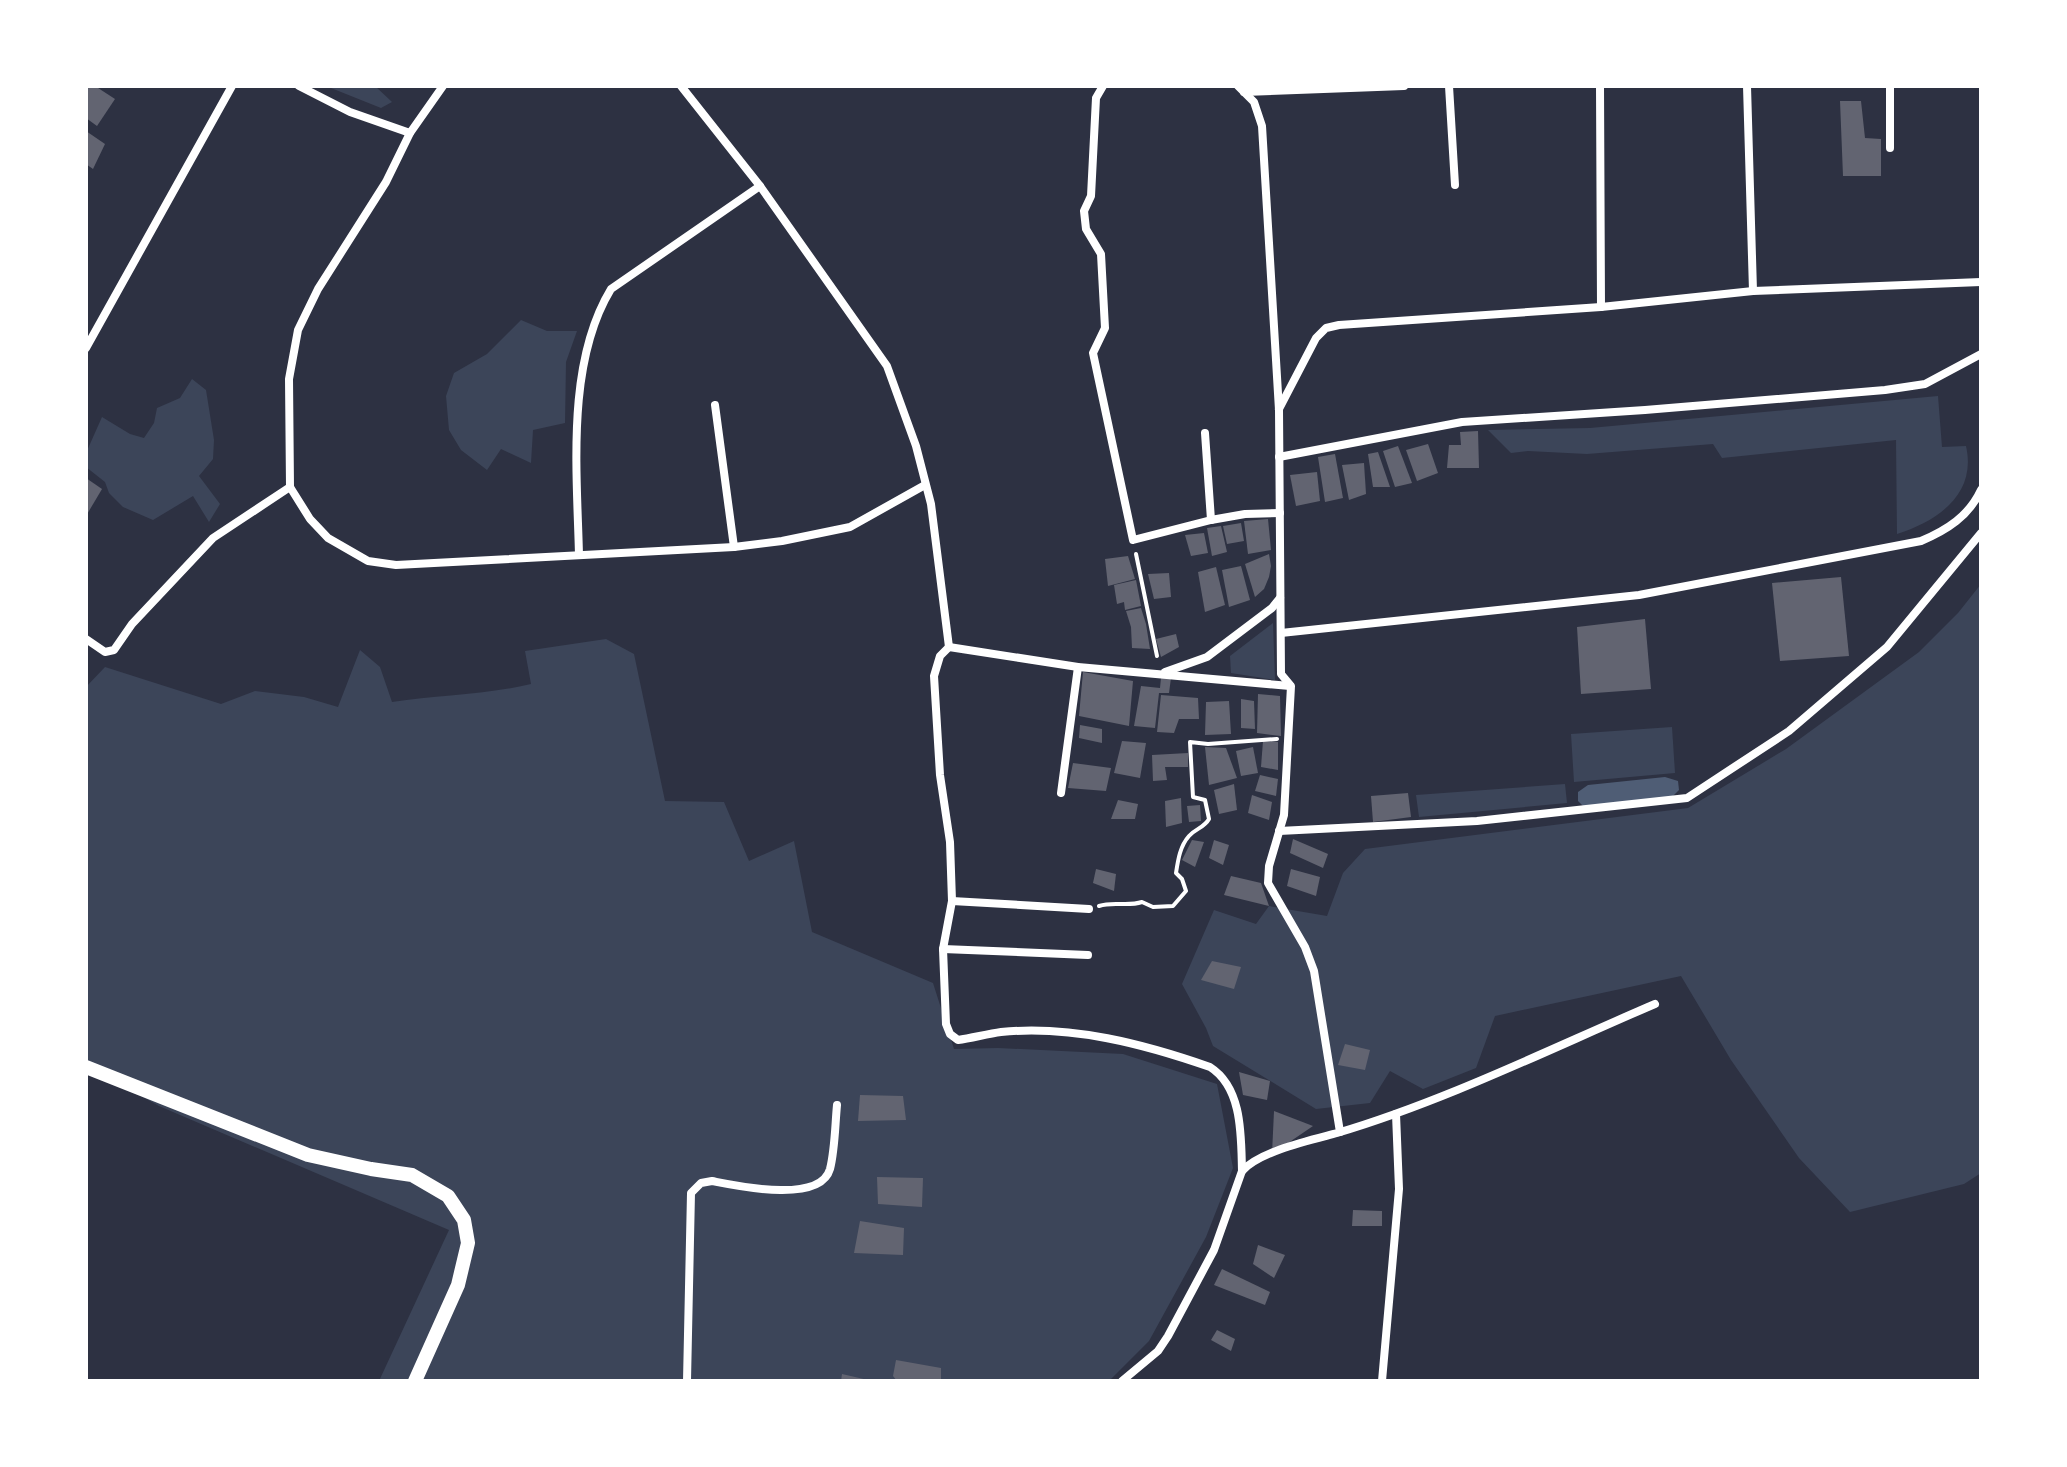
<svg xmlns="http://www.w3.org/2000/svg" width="2067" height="1467" font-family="Mulish,sans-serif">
	<rect width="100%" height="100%" fill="#2d3142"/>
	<g fill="#3c4559">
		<polygon points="326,86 375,86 392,102 381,108"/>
		<polygon points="521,320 547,331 577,331 566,362 565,423 533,430 531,463 501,449 487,470 461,450 449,430 446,396 454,373 487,354"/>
		<polygon points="192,379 206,390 214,440 213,459 199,476 220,504 209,522 193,496 153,520 123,507 109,493 105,482 86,467 86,453 102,417 130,434 144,438 154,423 157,408 180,398"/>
		<path d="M1938,396L1942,447L1966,446C1977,494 1938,521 1897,534L1896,440L1722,458L1713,444L1587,454L1528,451L1511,453L1488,430L1590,428Z"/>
		<polygon points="1981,584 1981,1173 1964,1184 1850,1212 1799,1158 1731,1060 1681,976 1495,1016 1476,1068 1423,1089 1390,1071 1370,1103 1316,1109 1213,1046 1206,1028 1182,984 1214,910 1256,924 1269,906 1327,916 1343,873 1365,849 1688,808 1786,749 1919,652 1958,613"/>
		<polygon points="1273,623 1275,680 1231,673 1230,656"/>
		<path d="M606,639L634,654L665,801L724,802L749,861L794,841L812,932L933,983L954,1049L998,1048L1123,1054L1217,1084L1233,1168L1206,1237L1149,1341L1109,1381H379L449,1230L159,1106L86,1065V687L105,667L221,704L255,691L304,697L338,707L360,650L380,667L392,702C438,695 485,695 531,684L525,651Z"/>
		<polygon points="1672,727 1675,773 1574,782 1571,734"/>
		<polygon points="1565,784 1567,803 1419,817 1416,795"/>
	</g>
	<polygon fill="#4f5d75" points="1665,777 1678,781 1679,790 1672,797 1583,806 1578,801 1578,792 1588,785"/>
	<g fill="#626471">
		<polygon points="86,86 95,86 115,99 97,126 86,118"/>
		<polygon points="1840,101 1861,101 1865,138 1881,139 1881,176 1843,176"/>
		<polygon points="86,131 105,144 93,169 86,164"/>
		<polygon points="1478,431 1479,468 1447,468 1449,445 1461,445 1460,432"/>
		<polygon points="1428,444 1438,473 1417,481 1406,450"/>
		<polygon points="1398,446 1412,483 1395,487 1383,451"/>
		<polygon points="1378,452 1390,487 1373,487 1368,454"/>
		<polygon points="1335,454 1343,498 1325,502 1318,457"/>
		<polygon points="1364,463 1366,494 1349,500 1342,465"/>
		<polygon points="1317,472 1320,501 1296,506 1290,475"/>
		<polygon points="86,478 102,489 86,516"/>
		<polygon points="1268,519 1271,550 1248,554 1244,521"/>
		<polygon points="1241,523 1244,541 1227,544 1223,526"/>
		<polygon points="1221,526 1227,552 1212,556 1207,528"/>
		<polygon points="1204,533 1208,553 1191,556 1185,535"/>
		<polygon points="1269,554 1271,566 1269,577 1264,589 1255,597 1245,564"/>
		<polygon points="1128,556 1135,579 1108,586 1105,559"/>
		<polygon points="1241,566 1250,600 1229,607 1222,570"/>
		<polygon points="1216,567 1225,605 1205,612 1198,572"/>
		<polygon points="1169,573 1171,597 1154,599 1148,574"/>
		<polygon points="1841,577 1849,656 1780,661 1772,583"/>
		<polygon points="1136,580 1141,606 1125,610 1124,602 1117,604 1114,585"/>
		<polygon points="1141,608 1146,624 1150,649 1132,648 1131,627 1126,611"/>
		<polygon points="1645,619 1651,689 1581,694 1577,627"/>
		<polygon points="1176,634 1179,647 1161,657 1156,639"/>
		<polygon points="1083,672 1133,681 1129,726 1079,716"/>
		<polygon points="1161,678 1171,678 1169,693 1159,693 1155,728 1134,726 1141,686 1160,688"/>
		<polygon points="1258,694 1280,696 1281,736 1257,733"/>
		<polygon points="1161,695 1198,698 1199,719 1179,719 1174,733 1157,732"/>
		<polygon points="1241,699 1254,701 1255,729 1241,728"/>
		<polygon points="1229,701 1231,734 1205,735 1206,702"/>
		<polygon points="1080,725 1102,729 1102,743 1079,738"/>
		<polygon points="1122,741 1146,743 1140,778 1114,773"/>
		<polygon points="1263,741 1278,742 1278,770 1261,767"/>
		<polygon points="1205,747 1226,748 1237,778 1209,785"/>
		<polygon points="1253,747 1258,773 1241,776 1236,751"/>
		<polygon points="1188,753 1188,767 1165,767 1167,780 1153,781 1152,755"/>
		<polygon points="1073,763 1111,768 1106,791 1068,788"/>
		<polygon points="1260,775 1278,779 1276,796 1255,791"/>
		<polygon points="1234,784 1237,810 1219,814 1214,790"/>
		<polygon points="1408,793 1411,817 1373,822 1371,796"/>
		<polygon points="1252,795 1272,802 1269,820 1248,813"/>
		<polygon points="1181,798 1182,823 1166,827 1165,801"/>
		<polygon points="1118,800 1138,804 1135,819 1111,819"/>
		<polygon points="1200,805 1201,821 1189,822 1187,806"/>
		<polygon points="1293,839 1328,854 1323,868 1290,853"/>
		<polygon points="1192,840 1204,842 1195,867 1182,860"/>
		<polygon points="1214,840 1229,845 1223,865 1209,858"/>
		<polygon points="1096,869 1116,874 1114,891 1093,883"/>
		<polygon points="1291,869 1320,877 1316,896 1287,886"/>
		<polygon points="1231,876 1261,883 1269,906 1224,895"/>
		<polygon points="1212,961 1241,967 1234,989 1201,980"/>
		<polygon points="1345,1044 1370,1050 1365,1070 1338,1065"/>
		<polygon points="1239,1072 1270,1081 1267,1100 1243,1095"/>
		<polygon points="860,1095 903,1096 906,1120 858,1121"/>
		<polygon points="1274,1111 1313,1126 1272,1154"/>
		<polygon points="877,1177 923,1178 922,1207 878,1204"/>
		<polygon points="1353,1210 1382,1211 1382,1226 1352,1226"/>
		<polygon points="860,1221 904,1228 903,1255 854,1253"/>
		<polygon points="1258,1245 1285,1255 1274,1278 1253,1264"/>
		<polygon points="1222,1269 1270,1292 1265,1305 1214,1285"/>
		<polygon points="1217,1330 1235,1339 1231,1351 1211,1340"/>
		<polygon points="896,1360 941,1368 941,1381 897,1381 893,1376"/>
		<polygon points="842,1374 868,1380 868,1381 841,1381"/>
	</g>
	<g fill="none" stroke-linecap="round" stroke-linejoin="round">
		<g stroke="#fff" stroke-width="4">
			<polyline points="1136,554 1157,656"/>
			<path d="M1099,906C1114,901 1127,907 1142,902L1153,907L1173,906L1186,891L1182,879L1176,873C1178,860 1180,846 1189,836C1196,828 1204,828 1209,819L1205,800L1193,797L1190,742L1208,744L1277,739"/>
		</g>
		<g stroke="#fff" stroke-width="8">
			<polyline points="299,86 350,112 410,133"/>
			<polyline points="443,86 410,133 386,182 318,289 298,330 289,379 290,487 310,519 328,538 368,561 396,565 734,547 782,541 850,527 925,485"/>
			<polyline points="681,86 760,186 887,366 916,446 931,504 949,647"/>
			<polyline points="1103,86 1096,98 1091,196 1084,211 1086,229 1101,254 1105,328 1093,353 1133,540 1211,520"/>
			<polyline points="1238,86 1254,102 1262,126 1279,410 1281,674 1291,686 1284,815 1269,866 1268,883 1305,947 1314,971 1340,1132"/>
			<polyline points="1449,86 1455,185"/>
			<polyline points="1600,86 1601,307"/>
			<polyline points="1747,86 1753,291"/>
			<polyline points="1244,92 1404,86"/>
			<polyline points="1890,148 1890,86"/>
			<polyline points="86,348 232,86"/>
			<polyline points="715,405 734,547"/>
			<polyline points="1279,409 1316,338 1326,328 1339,325 1601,307 1753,291 1981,282"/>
			<polyline points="1205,433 1211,520 1245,514 1280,513"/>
			<polyline points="1279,457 1462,422 1645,410 1885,390 1925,384 1981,354"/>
			<path d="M579,555C577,471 566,363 611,289L760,186"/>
			<path d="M1281,633L1639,595L1921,541C1947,530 1969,516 1981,490"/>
			<polyline points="86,639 105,652 114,650 132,624 213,538 290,487"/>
			<path d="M949,647L940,656L934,676L940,775L950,842L952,901L943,949L946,1024L950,1034L958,1040C972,1038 987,1034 1001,1032C1072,1025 1144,1044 1210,1067C1243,1088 1241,1137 1242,1171"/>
			<polyline points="949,647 1078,667 1290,686"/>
			<polyline points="1165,672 1207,657 1272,608 1280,598"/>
			<polyline points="1061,793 1078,667"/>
			<polyline points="1279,831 1477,821 1687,798 1789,731 1887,647 1981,533"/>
			<polyline points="952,901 1089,909"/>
			<polyline points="943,949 1088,955"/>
			<path d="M687,1381L691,1193L701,1183L712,1181C738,1186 820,1204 830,1169C835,1149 835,1126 837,1105"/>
			<path d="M1122,1381L1158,1351L1168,1336L1214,1250L1242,1171C1260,1151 1311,1140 1337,1133C1445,1101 1552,1048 1655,1004"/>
			<polyline points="1382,1381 1399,1189 1396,1114"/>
		</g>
		<polyline stroke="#fff" stroke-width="14" points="86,1067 308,1155 371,1169 412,1175 448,1196 464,1220 468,1243 458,1285 415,1381"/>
	</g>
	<rect width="2067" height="1467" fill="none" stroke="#ffffff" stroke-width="176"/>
</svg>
